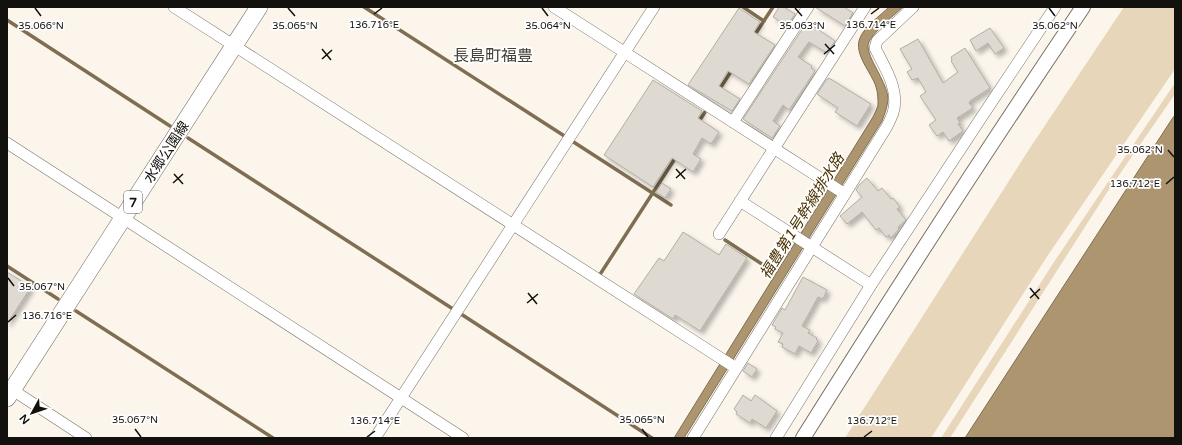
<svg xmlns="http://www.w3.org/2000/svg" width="1182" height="445" font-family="'Varela Round','Noto Sans JP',sans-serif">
	<defs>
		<filter id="shadow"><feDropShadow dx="3.5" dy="3.5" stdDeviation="2" flood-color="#0004"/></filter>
	</defs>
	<rect width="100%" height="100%" fill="#fbf5ec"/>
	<g fill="#e7d6b9">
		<polygon points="1124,7 1175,7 1175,69 1046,258 931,438 845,438 1028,151"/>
		<polygon points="1175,83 1175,94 1106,194 950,438 941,438 1054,262"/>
	</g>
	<g fill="#ad966f" stroke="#7f6e52">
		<path d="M889,7H903C894,15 876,30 870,40C869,42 868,44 868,46C867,57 886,81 888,97C888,105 885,113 882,121L684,438H674L873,117C875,113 877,109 878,105C878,99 878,93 876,87C872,73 853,54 860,38C864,27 881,15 889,7Z"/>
		<polygon points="1175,115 1175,438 965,438 1172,119"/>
	</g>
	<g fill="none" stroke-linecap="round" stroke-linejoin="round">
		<g stroke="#7f6e52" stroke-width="3.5">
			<polyline points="364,7 566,137"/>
			<polyline points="743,7 764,21"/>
			<polyline points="7,20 170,126"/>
			<polyline points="754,36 773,7"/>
			<polyline points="719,90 732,70"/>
			<polyline points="698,123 705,112"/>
			<polyline points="188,138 453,309"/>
			<polyline points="572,141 671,205"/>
			<polyline points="725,240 768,268"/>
			<polyline points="7,266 58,299"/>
			<polyline points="599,276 676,157"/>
			<polyline points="76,311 273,438"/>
			<polyline points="461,314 652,438"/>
		</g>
	</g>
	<g fill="#dfdad1" stroke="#b3aea5" filter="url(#shadow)">
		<polygon points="779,7 784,7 795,14 787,26 773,17"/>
		<polygon points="815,7 844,7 853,13 845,26"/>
		<polygon points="739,8 760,22 754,32 775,45 749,84 728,71 719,86 740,99 732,111 688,85"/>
		<polygon points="807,22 835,41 827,53 809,42 798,57 812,66 811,68 815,71 789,110 783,105 773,121 780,126 772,138 743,119"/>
		<polygon points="990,28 1004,48 995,54 988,43 976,51 970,40"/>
		<polygon points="918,39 943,83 958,72 951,61 952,60 951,57 965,48 990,88 970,101 970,102 969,103 973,108 957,118 960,123 958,124 963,131 949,141 943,132 937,136 929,125 936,120 920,96 926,92 918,78 912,80 907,72 912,69 900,49"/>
		<polygon points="829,78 871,104 857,126 835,112 838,108 817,94 827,79 828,79"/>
		<polygon points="653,80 702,111 698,118 719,132 711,144 702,138 693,154 701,159 693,172 672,158 653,187 604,155"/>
		<polygon points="867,178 878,191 882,188 891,199 893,198 900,207 897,209 906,220 898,227 899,229 891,238 889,235 886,237 879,228 876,230 862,212 847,224 840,216 862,197 856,190 859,185"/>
		<polygon points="662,183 671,189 665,198 656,192"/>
		<polygon points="683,232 719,255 726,244 747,258 700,331 675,315 673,319 634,294 659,258 664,261"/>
		<polygon points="7,272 31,287 7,324"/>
		<polygon points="803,277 827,290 823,299 818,297 802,326 810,330 808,333 817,338 816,339 818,341 811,353 799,346 795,354 782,347 783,344 778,342 783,333 775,329 776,327 772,325 782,308 785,310"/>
		<polygon points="748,363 757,369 752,377 743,371"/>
		<polygon points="743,395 751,401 755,395 777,411 766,428 752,419 750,423 736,414 737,412 734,409"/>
	</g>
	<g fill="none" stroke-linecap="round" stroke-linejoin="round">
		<g stroke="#767169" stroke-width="12">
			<g id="minor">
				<polyline points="174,7 736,368"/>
				<polyline points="554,7 845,194"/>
				<polyline points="733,122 808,7"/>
				<polyline points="7,143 463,438"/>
				<polyline points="740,201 871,285"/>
				<polyline points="719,234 865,7"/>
				<polyline points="8,387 86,438"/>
				<polyline points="375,438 654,7"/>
				<path d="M693,438L886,128C889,123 891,118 893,113C900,90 885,68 875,48L877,41L913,7"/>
				<polyline points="776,438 871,285 985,112 1055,7"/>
			</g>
		</g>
		<g stroke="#767169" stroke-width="16">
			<path id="tertiary" d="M803,438C894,293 987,149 1083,7"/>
		</g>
		<g stroke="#767169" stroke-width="18">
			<polyline id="primary" points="7,398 259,7"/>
		</g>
		<use href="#minor" stroke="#fff" stroke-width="11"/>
		<use href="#tertiary" stroke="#fff" stroke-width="14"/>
		<use href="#primary" stroke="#fff" stroke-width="17"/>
	</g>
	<path fill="none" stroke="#13110e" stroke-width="1.5" d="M35,8L41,16M288,8L295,16M542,8L548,16M795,8L802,16M1049,8L1055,16M374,14L382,8M871,14L879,8M825,44L834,54M322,49L331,60M824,54L835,45M322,59L332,50M1168,150L1174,157M676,169L685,179M174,174L183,184M676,178L686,169M173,183L183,174M1166,184L1174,177M8,278L14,286M1030,288L1039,299M528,293L537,304M1030,298L1040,289M527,303L538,294M8,322L16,315M135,429L141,437M642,429L648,437M367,437L375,431M864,437L872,431"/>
	<g text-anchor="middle" stroke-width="3.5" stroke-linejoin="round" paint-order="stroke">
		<rect fill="#fff" stroke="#5a5856" stroke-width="1" x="124" y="191" width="18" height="22" rx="3"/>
		<g font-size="13" font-weight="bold" fill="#13110e">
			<text x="133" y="207">7</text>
		</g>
		<g font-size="14" fill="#13110e" stroke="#fff">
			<text transform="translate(166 152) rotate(-57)" y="5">水郷公園線</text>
		</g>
		<g font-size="15" font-style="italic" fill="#4b3300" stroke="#fff">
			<text transform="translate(802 216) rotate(-58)" y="5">福豊第1号幹線排水路</text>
		</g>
		<g font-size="16" fill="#444038" stroke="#fff">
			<text x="493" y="61">長島町福豊</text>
		</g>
	</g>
	<g font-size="10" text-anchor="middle" fill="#13110e" stroke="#fff" stroke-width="3.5" stroke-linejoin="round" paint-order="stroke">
		<text x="374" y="28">136.716°E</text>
		<text x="871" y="28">136.714°E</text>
		<text x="802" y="29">35.063°N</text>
		<text x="1055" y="29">35.062°N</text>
		<text x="41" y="29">35.066°N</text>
		<text x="295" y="29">35.065°N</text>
		<text x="548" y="29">35.064°N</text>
		<text x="1140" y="153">35.062°N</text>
		<text x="1135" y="187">136.712°E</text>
		<text x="42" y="290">35.067°N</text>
		<text x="47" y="319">136.716°E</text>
		<text x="135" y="423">35.067°N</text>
		<text x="642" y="423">35.065°N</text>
		<text x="375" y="424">136.714°E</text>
		<text x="872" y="424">136.712°E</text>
	</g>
	<rect width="1182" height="445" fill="none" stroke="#13110e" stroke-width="16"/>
	<g transform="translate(32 413) rotate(230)" stroke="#ffffff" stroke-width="3" paint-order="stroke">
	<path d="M0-3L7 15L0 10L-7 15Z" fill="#13110e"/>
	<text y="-6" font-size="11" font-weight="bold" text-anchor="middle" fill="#13110e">N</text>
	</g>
</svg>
